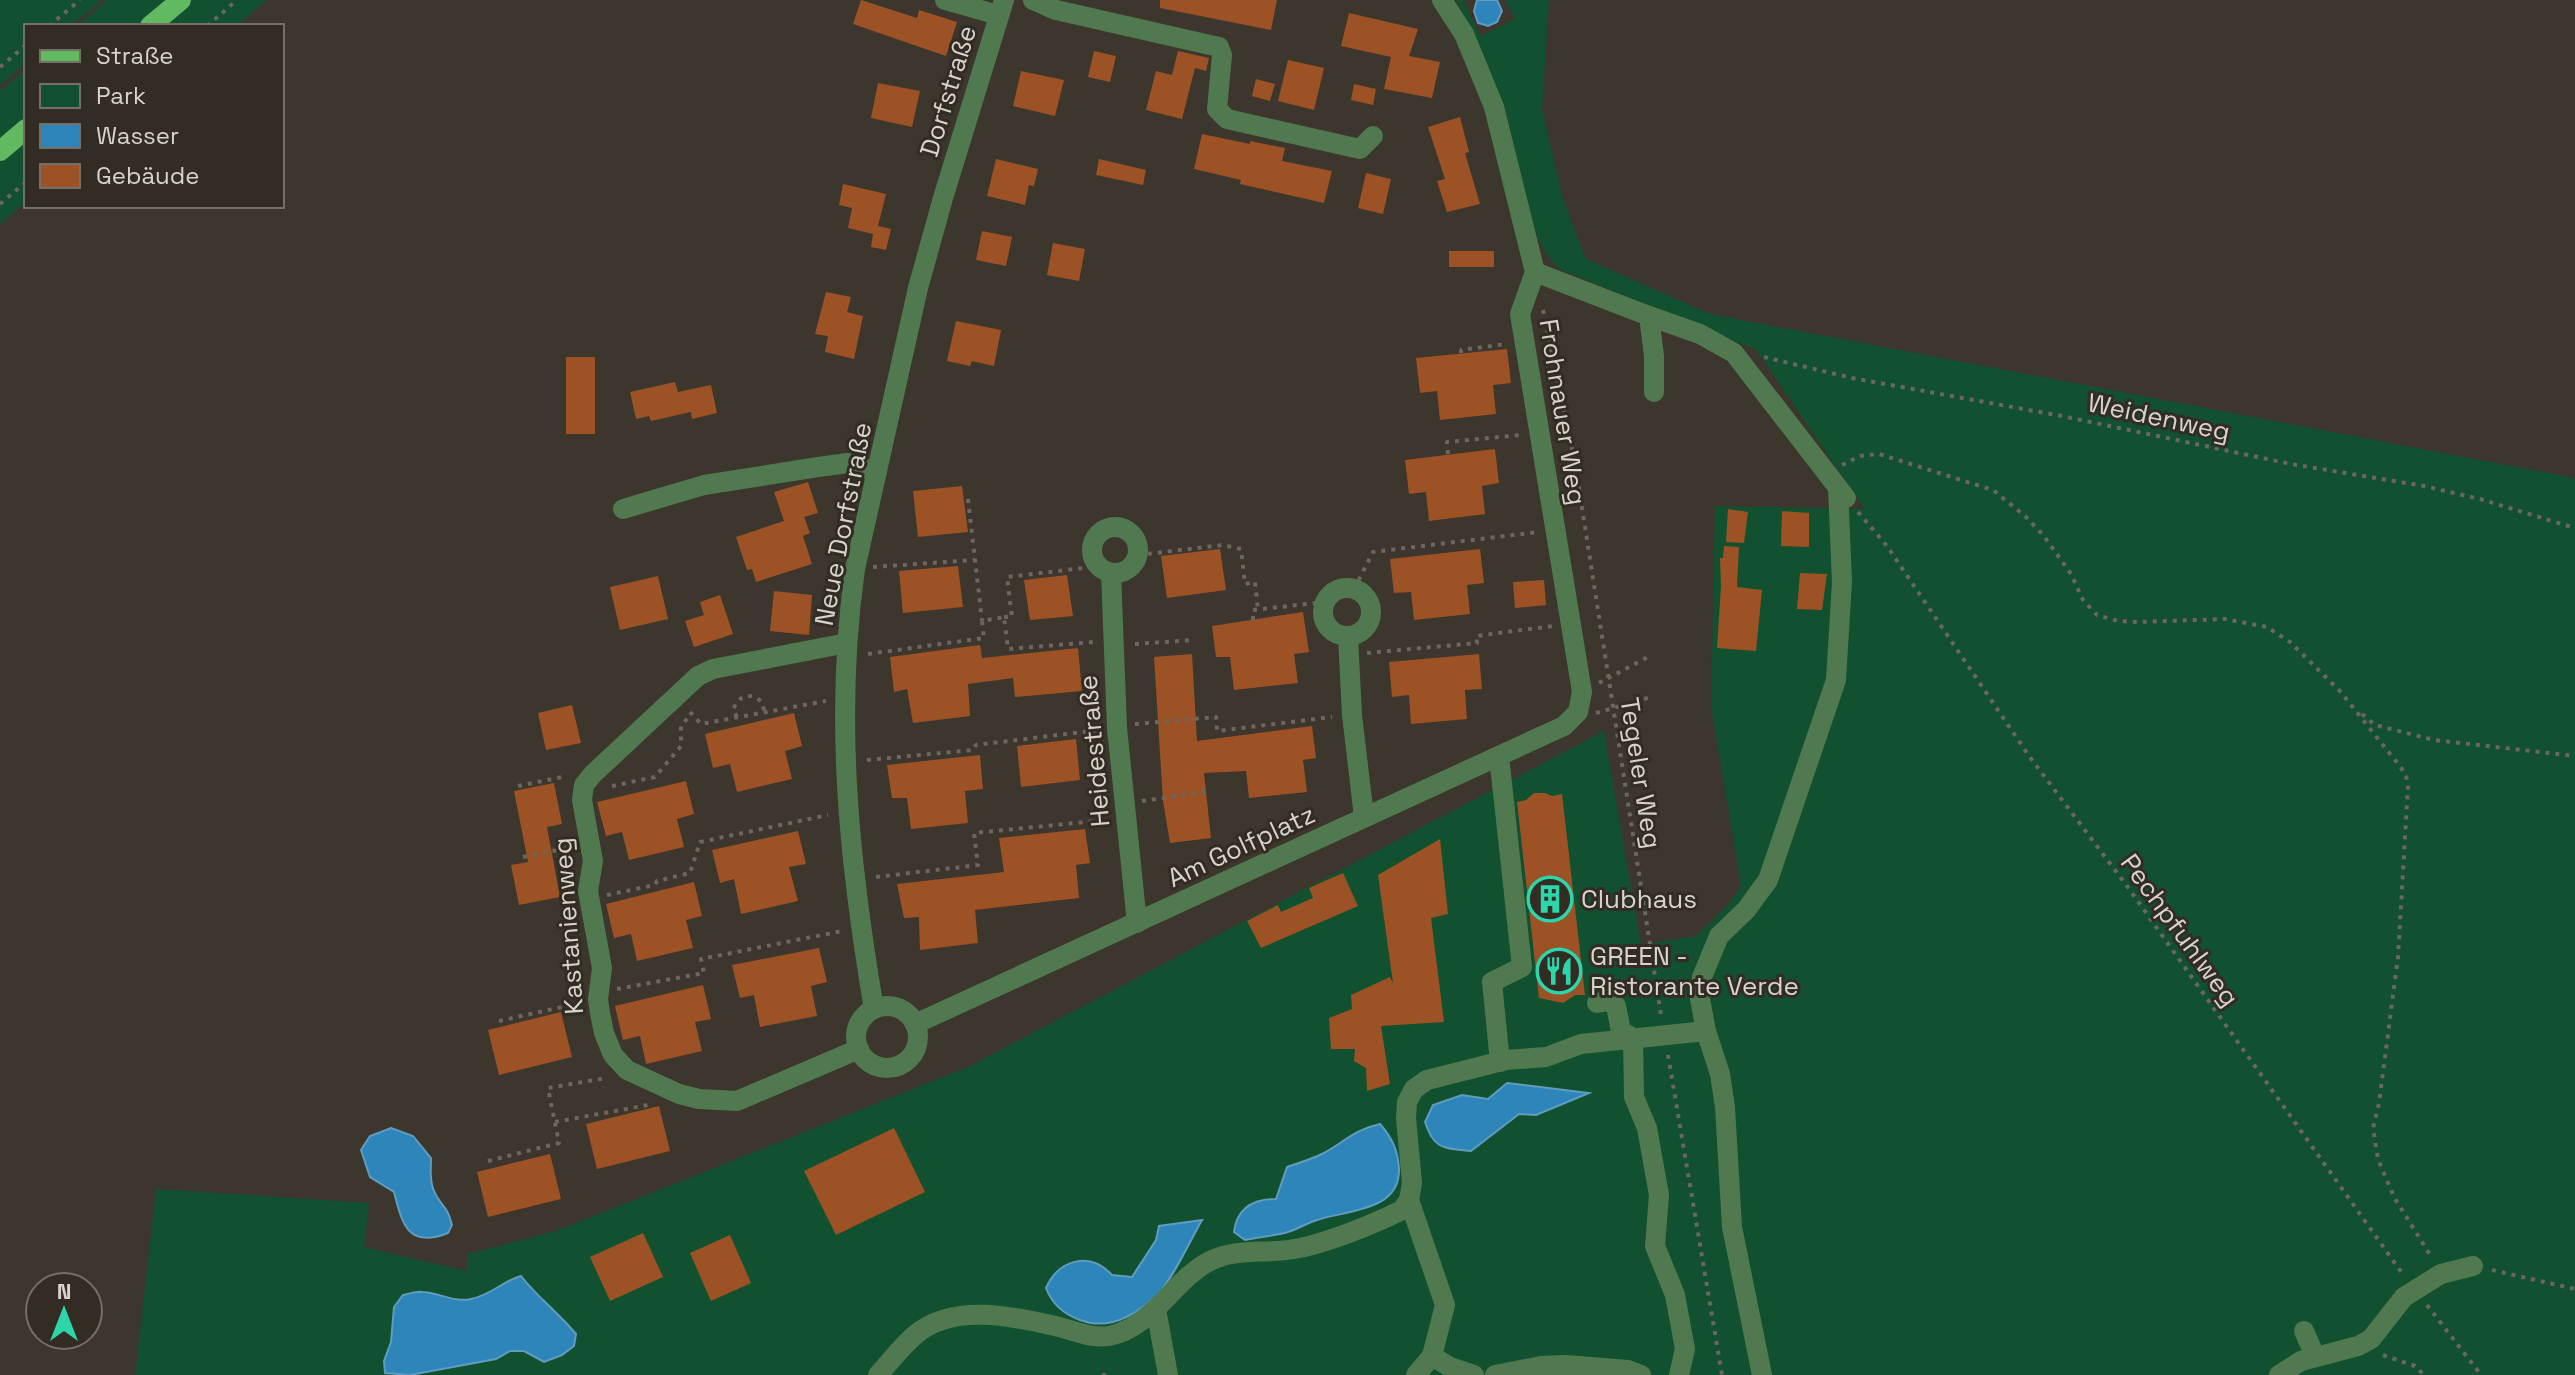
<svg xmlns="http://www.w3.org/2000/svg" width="2575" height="1375" font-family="'Space Grotesk',sans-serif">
	<rect width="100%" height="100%" fill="#3d362d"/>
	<g fill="#12512f">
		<polygon points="0,0 102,0 71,26 26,26 26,63 0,85"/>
		<polygon points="107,0 267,0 236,26 77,26"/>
		<path d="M1456,0H1463L1480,36L1515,19L1505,0H1549L1542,110L1563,199L1586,259L1710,314L2575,478V1375H135L156,1189L369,1203L364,1247L467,1271V1254L556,1231L968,1067L1604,731L1641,945L1696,936L1728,905L1741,886L1711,707L1715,506L1865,509L1756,350L1560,269C1525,243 1520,156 1506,114C1493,75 1474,37 1456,0Z"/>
		<polygon points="26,69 26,202 0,224 0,91"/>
	</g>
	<g fill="#2d85b9" stroke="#609cbf" stroke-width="2">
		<polygon points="1477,0 1497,0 1502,11 1497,22 1488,26 1478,23 1474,11"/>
		<path d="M1507,1083L1589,1093L1536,1115L1519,1114L1471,1151C1444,1148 1434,1150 1425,1122L1433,1105L1462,1095L1488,1099Z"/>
		<path d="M1380,1124C1392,1138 1398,1150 1399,1169C1400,1211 1348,1210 1317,1220C1307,1223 1298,1229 1288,1232C1274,1236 1259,1237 1245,1240L1234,1232C1237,1208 1254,1199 1276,1199L1287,1167C1299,1163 1312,1159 1324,1153C1346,1141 1353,1130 1380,1124Z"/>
		<path d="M391,1128L413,1136L431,1158C431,1168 429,1181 434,1191C440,1206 447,1204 452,1225L448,1233C408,1249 402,1224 394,1192L370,1177L361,1150L370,1136Z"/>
		<path d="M1202,1220C1191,1239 1171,1282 1157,1295C1136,1315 1109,1331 1080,1320C1063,1314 1052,1304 1046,1288C1059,1259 1090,1251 1112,1275L1132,1277L1156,1240L1159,1226Z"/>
		<path d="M521,1276C538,1298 559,1313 576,1334L574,1346L562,1355L544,1362L524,1351H510L496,1359L410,1375L385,1373L384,1361L391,1342L394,1307L403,1295C409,1294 416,1291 422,1292C438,1292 454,1303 471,1299C491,1295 503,1281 521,1276Z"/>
	</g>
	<g fill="#9d5226">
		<polygon points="861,0 917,18 919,10 957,22 946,56 853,24"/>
		<polygon points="1160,0 1277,0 1271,30 1160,8"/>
		<polygon points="1349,13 1418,29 1409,56 1440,62 1432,98 1384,89 1391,57 1341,46"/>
		<polygon points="1094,51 1116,56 1110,82 1088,77"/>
		<polygon points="1178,51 1209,58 1206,71 1195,68 1182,119 1146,110 1156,71 1172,75"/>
		<polygon points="1288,60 1324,68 1314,110 1278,101"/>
		<polygon points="1021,71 1064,80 1055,116 1013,106"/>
		<polygon points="1256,79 1275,84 1270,101 1252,96"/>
		<polygon points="878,83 920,91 912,127 871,118"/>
		<polygon points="1354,84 1376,89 1373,105 1351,100"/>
		<polygon points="1460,117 1469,152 1465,153 1480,204 1447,212 1437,181 1445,179 1428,127"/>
		<polygon points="1202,134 1250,144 1250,141 1285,148 1282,161 1332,171 1324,203 1240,184 1241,180 1194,169"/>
		<polygon points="996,159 1038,169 1034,186 1029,185 1025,205 987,196"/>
		<polygon points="1099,159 1146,170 1143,185 1096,175"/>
		<polygon points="1366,173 1391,179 1383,214 1358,208"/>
		<polygon points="843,184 886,194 878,226 891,229 886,250 871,247 873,234 848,228 852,208 839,205"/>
		<polygon points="982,231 1012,237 1006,266 976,260"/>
		<polygon points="1053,243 1085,249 1079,281 1047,275"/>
		<rect x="1449" y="251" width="45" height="16"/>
		<polygon points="826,292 851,297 847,312 863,316 854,359 825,352 828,336 815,334"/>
		<polygon points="956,321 1001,330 994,366 972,361 970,366 947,361"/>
		<polygon points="1507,349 1511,383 1493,385 1496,414 1440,420 1437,391 1420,393 1416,358"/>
		<rect x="566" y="357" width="29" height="77"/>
		<polygon points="675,382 678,392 711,385 717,413 692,419 691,412 651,421 649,416 636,419 630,392"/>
		<polygon points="1495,449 1499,483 1482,486 1485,514 1429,521 1426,492 1409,494 1405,460"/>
		<polygon points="808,482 818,513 804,517 810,533 803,536 812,564 756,582 752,569 747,570 736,537 784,521 774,492"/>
		<polygon points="962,486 968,532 918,537 913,491"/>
		<polygon points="1728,509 1748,512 1744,543 1726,542"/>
		<polygon points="1782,511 1809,513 1809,547 1781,546"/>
		<polygon points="1724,546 1739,547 1737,587 1762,590 1756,651 1717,648 1721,586 1720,558 1723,558"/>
		<polygon points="1220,549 1226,590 1167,598 1161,556"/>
		<polygon points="1480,549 1484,583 1467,585 1470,614 1414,620 1411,592 1394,593 1390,559"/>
		<polygon points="958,566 963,607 903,613 899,571"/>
		<polygon points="1800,573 1827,574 1822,610 1797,609"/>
		<polygon points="1067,575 1073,616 1030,620 1024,580"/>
		<polygon points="658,576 668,619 620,630 610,587"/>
		<polygon points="1544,580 1546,605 1515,608 1513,582"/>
		<polygon points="774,591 812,595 809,635 770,631"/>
		<polygon points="720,595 733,634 694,647 685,621 704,615 700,602"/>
		<polygon points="1303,612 1309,652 1294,654 1298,683 1234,690 1230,657 1216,657 1212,626"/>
		<polygon points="980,645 982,658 1078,648 1082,691 1015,697 1013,678 968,684 970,716 913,723 907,689 894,692 890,657"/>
		<polygon points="1192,654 1197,741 1312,726 1316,758 1303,760 1307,792 1249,798 1246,771 1204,773 1211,838 1170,843 1163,801 1154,657"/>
		<polygon points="1479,654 1482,689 1465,690 1467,719 1411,724 1409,695 1392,697 1389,662"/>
		<polygon points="572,705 581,743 546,750 538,713"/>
		<polygon points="794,713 802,746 785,751 792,779 737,792 730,764 713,768 705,734"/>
		<polygon points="1076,739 1080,780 1021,787 1017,746"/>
		<polygon points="980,755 983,789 965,791 968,823 911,829 907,798 892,798 887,765"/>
		<polygon points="686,781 694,814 677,819 684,847 629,860 622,832 606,836 597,802"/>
		<polygon points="554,783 562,824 547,827 560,897 519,905 511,865 528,862 514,791"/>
		<polygon points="1534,793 1545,793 1552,796 1562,794 1585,995 1575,995 1563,1003 1539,998 1517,802 1526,800"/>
		<polygon points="1085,829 1090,863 1076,865 1079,898 975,910 978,943 920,950 919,917 904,918 897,884 1004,872 999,838"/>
		<polygon points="798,831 806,864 789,867 798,901 741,914 734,879 720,883 712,850"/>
		<polygon points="1440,839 1448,914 1431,918 1444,1022 1381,1026 1390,1084 1367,1091 1366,1068 1354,1061 1355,1049 1331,1049 1329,1018 1352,1009 1351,995 1390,977 1393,983 1378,875"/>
		<polygon points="1343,873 1358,906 1261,948 1247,921 1278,905 1281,912 1313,898 1309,888"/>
		<polygon points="694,882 702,916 686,920 693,948 637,961 631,934 614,938 606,904"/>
		<polygon points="819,948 827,982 811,986 817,1016 760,1027 754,995 740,998 732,965"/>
		<polygon points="703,985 711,1019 695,1022 702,1051 646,1064 640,1036 623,1040 615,1006"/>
		<polygon points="561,1012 572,1057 499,1075 488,1030"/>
		<polygon points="659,1106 670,1151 597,1169 586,1124"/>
		<polygon points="894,1128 925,1192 836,1235 804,1171"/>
		<polygon points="550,1154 561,1199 488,1217 477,1172"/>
		<polygon points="643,1233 663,1277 610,1301 590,1257"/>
		<polygon points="730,1235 751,1283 711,1301 690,1253"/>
	</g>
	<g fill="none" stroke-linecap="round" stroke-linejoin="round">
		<g stroke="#6c665e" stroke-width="4" stroke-dasharray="4 6" stroke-linecap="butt">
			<polyline points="49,26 80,0"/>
			<polyline points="207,26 237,0"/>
			<polyline points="0,67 26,45"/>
			<polyline points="0,204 26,182"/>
			<polyline points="1543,310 1576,469 1661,1015"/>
			<polyline points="1461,353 1461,350 1506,344"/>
			<polyline points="1764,357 1852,378 2062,416 2291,464 2424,486 2480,499 2575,528"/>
			<polyline points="1448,454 1447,442 1521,435"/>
			<polyline points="1842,465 1860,456 1879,454 1993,490 2025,516 2044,536 2071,574 2083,600 2097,615 2118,621 2138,622 2225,619 2267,627 2290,642 2339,690 2399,765 2406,775 2408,786 2398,957 2379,1103 2373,1128 2378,1159 2394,1197 2432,1258"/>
			<polyline points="968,499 982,621"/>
			<polyline points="1858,512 1887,546 2029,756 2127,886 2404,1276"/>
			<polyline points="1138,555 1223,545 1241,549 1245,584 1255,582 1258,610"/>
			<polyline points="873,567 975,560"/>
			<polyline points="1354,589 1373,552 1538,532"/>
			<polyline points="1004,617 1012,617 1007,577 1092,567"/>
			<polyline points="1253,620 1253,610 1324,602"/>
			<polyline points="1135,644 1193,640"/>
			<polyline points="1367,653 1477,643 1476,636 1553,626"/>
			<polyline points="868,654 984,638 982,621 1004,617 1008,649 1094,642"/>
			<polyline points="1599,683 1648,657"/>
			<polyline points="690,712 701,724 826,701"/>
			<polyline points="1596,713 1651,697"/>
			<polyline points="2362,714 2375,725 2434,740 2575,756"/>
			<path d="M737,717L733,710C738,698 742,696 754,696L761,701L765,712"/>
			<polyline points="1135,724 1216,717 1217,731 1332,717"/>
			<polyline points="867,760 973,750 976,745 1099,730"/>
			<polyline points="518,786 567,776"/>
			<polyline points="612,786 655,777 681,746 681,726 691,714"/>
			<polyline points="1142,801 1208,791"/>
			<polyline points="523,857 572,847"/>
			<polyline points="876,877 978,865 974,833 1106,820"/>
			<polyline points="607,895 655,885 657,881 690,873 700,842 828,815"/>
			<polyline points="617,989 704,973 701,959 842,931"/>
			<polyline points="499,1021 580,1003"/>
			<polyline points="1668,1055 1722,1375"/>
			<polyline points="555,1122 648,1105 648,1102"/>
			<polyline points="488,1161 559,1143 548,1088 606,1078"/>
			<polyline points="2492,1270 2575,1289"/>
			<polyline points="2427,1305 2481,1375"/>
			<polyline points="2383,1355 2415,1366 2424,1375"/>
			<polyline points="1102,1375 1111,1375"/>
		</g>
		<g stroke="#50794f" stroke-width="20">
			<polyline points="945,0 998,15"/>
			<polyline points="1033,0 1056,10 1219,47 1222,55 1217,109 1227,119 1360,149 1373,136"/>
			<polyline points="1535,272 1649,316 1654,356 1654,392"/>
			<polyline points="1649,316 1700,334 1734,353 1846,498"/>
			<polyline points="623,509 704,485 818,467 848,463 877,472"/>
			<circle cx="1115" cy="550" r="23"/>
			<polyline points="1111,573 1117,728 1137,923"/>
			<circle cx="1347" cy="612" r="24"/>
			<polyline points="1348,637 1352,715 1364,817"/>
			<polyline points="847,643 713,669 698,676 593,774 584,785 582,800 593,861 588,891 602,968 598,999 600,1013 604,1033 613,1055 627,1070 679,1094 699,1099 737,1101 859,1049"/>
			<polyline points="1499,756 1522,967 1492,982 1500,1062"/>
			<polyline points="1597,1003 1608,1001 1616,1006 1621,1031 1633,1038 1634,1097 1647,1128 1659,1195 1655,1246 1675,1295 1685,1349 1679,1375"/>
			<circle cx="887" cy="1037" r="31"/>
			<path d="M874,1009C849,862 834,717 855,569L918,288L943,198L1004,0"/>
			<polyline points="915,1024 1564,726 1578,712 1582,692 1520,314 1535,272 1494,107 1464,34 1442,0"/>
			<polyline points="1409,1200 1445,1305 1432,1356 1416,1375"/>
			<polyline points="1156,1309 1168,1375"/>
			<polyline points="2304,1331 2315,1356"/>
			<polyline points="1432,1356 1450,1367 1474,1375"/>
			<path d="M878,1375C890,1362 902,1346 915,1335C952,1303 1012,1316 1055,1326C1073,1330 1091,1339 1109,1336C1153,1327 1173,1280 1210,1261C1236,1248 1266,1254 1294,1249C1325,1244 1374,1224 1402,1210L1409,1200L1412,1183L1406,1118L1407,1102L1414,1089L1427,1080L1506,1060L1546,1057L1581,1044L1706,1031"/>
			<polyline points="1495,1375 1541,1366 1566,1365 1628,1370 1641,1375"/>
			<polyline points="1762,1375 1732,1227 1725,1107 1720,1074 1706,1031 1700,999 1702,977 1719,936 1746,910 1768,880 1836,680 1842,582 1838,488"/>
			<polyline points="2279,1375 2301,1361 2358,1346 2371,1339 2404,1297 2441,1274 2473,1266"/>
		</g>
		<g stroke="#61b962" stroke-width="20">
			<polyline points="150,26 181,0"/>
			<polyline points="0,151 26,129"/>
		</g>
	</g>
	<defs>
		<g id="building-ring" transform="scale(2.3)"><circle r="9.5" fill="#322c23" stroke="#2dd5ab" stroke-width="1.5"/><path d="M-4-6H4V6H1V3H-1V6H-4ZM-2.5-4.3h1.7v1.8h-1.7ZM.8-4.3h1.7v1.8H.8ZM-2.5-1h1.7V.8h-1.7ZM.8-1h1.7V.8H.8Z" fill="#2dd5ab"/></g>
		<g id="restaurant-ring" transform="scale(2.3)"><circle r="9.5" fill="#322c23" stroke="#2dd5ab" stroke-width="1.5"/><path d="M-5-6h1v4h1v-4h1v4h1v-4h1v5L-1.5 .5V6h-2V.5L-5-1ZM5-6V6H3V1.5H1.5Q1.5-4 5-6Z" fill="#2dd5ab"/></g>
	</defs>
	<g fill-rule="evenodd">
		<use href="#building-ring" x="1550" y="899"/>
		<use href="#restaurant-ring" x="1559" y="971"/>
	</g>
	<g text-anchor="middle" stroke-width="6" stroke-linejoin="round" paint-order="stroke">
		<g font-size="26" fill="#d7d3cd" stroke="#322c23">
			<text transform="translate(948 91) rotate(-73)" y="9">Dorfstraße</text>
			<text transform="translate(1563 412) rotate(81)" y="9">Frohnauer Weg</text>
			<text transform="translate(2159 417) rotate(12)" y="9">Weidenweg</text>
			<text transform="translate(843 524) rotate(-79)" y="9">Neue Dorfstraße</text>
			<text transform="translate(1094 751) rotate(-95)" y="9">Heidestraße</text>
			<text transform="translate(1641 773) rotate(81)" y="9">Tegeler Weg</text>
			<text transform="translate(1241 846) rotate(-25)" y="9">Am Golfplatz</text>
			<text transform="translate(568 926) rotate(-94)" y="9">Kastanienweg</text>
			<text transform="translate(2180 930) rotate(54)" y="9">Pechpfuhlweg</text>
		</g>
		<g font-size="26" fill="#d7d3cd" stroke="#322c23" text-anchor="start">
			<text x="1581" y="908">Clubhaus</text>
			<text x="1590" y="965">GREEN -<tspan x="1590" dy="30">Ristorante Verde</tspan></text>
		</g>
	</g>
	<rect x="24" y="24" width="260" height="184" fill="#322c23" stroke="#746f67" stroke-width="2"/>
	<rect x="40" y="50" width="40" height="12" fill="#61b962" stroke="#746f67" stroke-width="2"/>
	<text x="96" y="64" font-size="24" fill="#d7d3cd">Straße</text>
	<rect x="40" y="84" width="40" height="24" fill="#12512f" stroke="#746f67" stroke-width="2"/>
	<text x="96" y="104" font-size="24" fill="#d7d3cd">Park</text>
	<rect x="40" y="124" width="40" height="24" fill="#2d85b9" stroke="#746f67" stroke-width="2"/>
	<text x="96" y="144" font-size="24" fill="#d7d3cd">Wasser</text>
	<rect x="40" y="164" width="40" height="24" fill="#9d5226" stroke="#746f67" stroke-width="2"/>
	<text x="96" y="184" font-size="24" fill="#d7d3cd">Gebäude</text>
	<g transform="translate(64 1311)"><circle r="38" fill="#322c23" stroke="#746f67" stroke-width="2"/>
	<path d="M0-6L14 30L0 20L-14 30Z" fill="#2dd5ab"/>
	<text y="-12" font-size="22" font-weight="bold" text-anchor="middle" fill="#d7d3cd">N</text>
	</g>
</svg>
